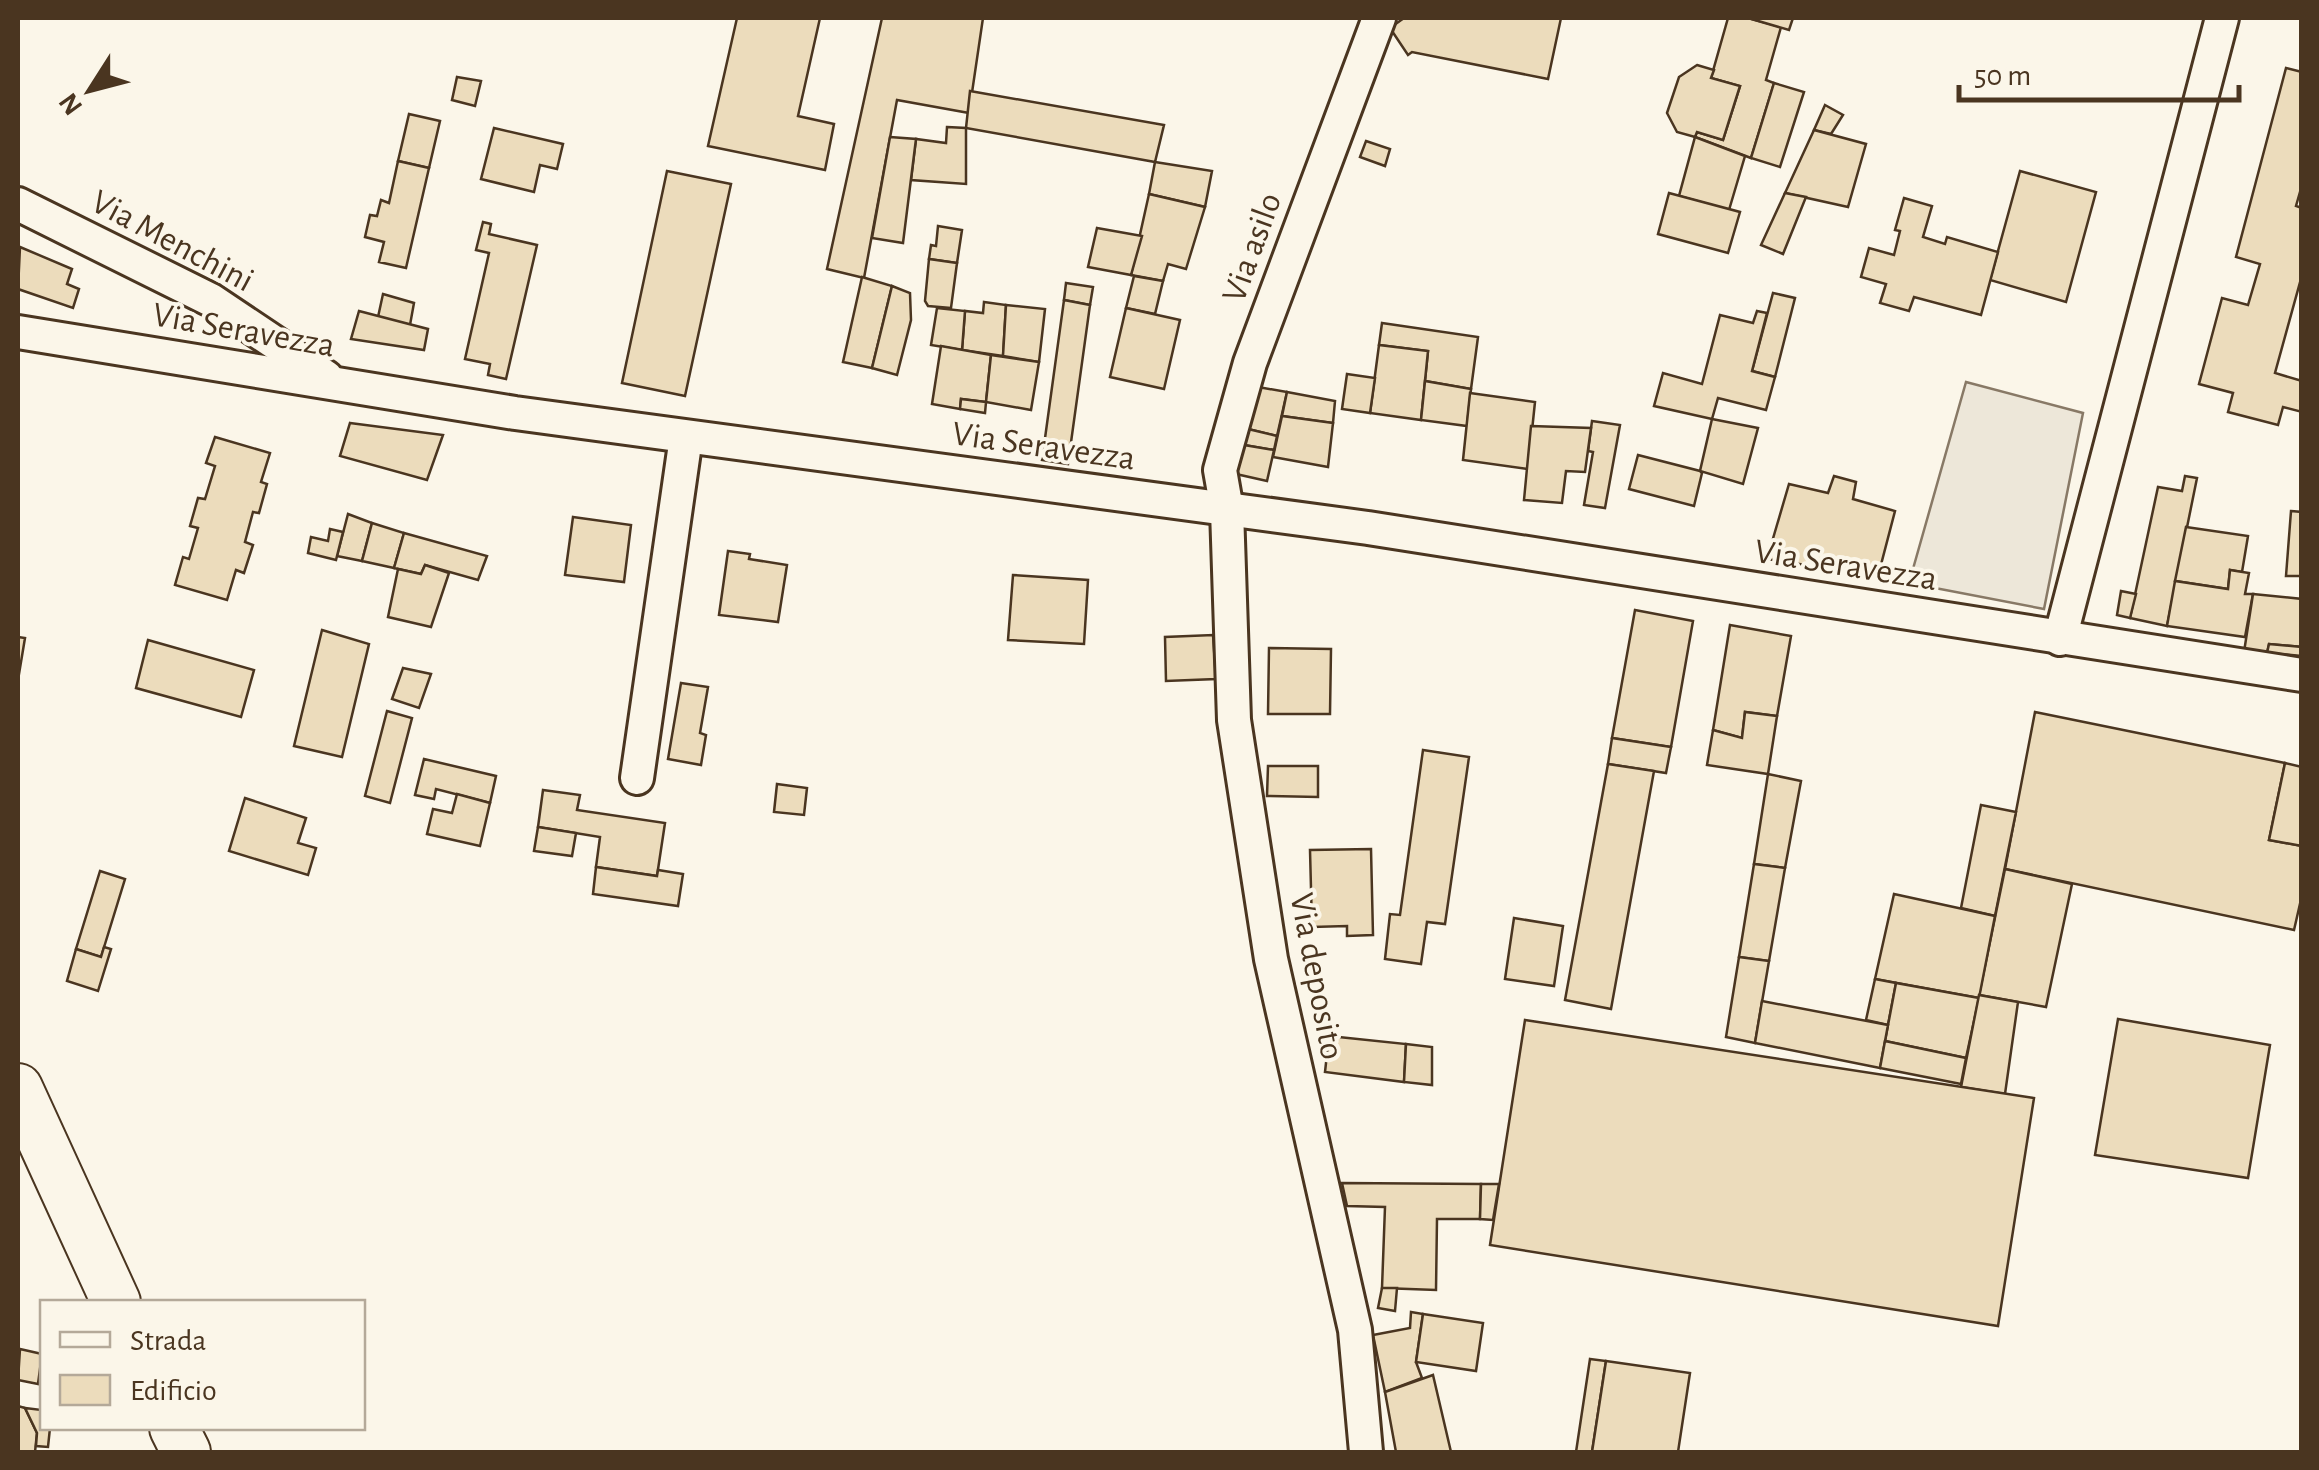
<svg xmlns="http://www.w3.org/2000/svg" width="2319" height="1470" font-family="'Alegreya Sans',sans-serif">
	<rect width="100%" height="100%" fill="#fbf6e9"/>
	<polygon fill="#ede7d9" stroke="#887966" stroke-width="2.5" points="1966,382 2083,413 2044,609 1909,583"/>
	<g fill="#ecdcbc" stroke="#4a3520" stroke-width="2.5">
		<polygon points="737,18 820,18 798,116 834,124 825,170 708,146"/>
		<polygon points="882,18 983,18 969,113 897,100 864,278 827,269"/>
		<polygon points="1404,18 1561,18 1548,79 1412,52 1408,55 1390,28"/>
		<polygon points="1728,18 1748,18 1781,27 1766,80 1774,83 1751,158 1695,137 1697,132 1723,140 1740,86 1711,78"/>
		<polygon points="1748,18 1793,18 1789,30"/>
		<polygon points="1697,65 1714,70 1711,78 1740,86 1723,140 1697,132 1695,137 1677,132 1667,113 1679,77"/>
		<polygon points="2286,68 2302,72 2302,185 2296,206 2302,208 2302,275 2275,373 2302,381 2302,412 2283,407 2278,425 2228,412 2233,393 2199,384 2222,298 2248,305 2260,264 2236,257"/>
		<polygon points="457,77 481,81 475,106 452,100"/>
		<polygon points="1774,83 1804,92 1780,167 1751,158"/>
		<polygon points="970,91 1164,125 1155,162 966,128"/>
		<polygon points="1825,105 1843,115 1831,134 1814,130"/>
		<polygon points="409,114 440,121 429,168 398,161"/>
		<polygon points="947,127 966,128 966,184 911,180 916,139 946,143"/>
		<polygon points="494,128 563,144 557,169 540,165 534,192 481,179"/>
		<polygon points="1814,130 1866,144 1848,207 1785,193"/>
		<polygon points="890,137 916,139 903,243 872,238"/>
		<polygon points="1695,137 1745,156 1729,210 1679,196"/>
		<polygon points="1366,141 1390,149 1385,166 1360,157"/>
		<polygon points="398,161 429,168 406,268 379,262 384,242 365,237 370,215 377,216 381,200 389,203"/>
		<polygon points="1155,162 1212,171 1205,207 1149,194"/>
		<polygon points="667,171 731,184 685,396 622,383"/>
		<polygon points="2020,171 2096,192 2066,302 1990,280"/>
		<polygon points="1669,193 1740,212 1728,253 1658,234"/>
		<polygon points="1785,193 1806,197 1783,254 1761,245"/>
		<polygon points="1149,194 1205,207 1186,269 1168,264 1163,281 1131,275"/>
		<polygon points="1904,198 1932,206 1923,237 1945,244 1947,237 1998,252 1981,315 1914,297 1909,311 1880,303 1886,284 1861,277 1869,248 1894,255 1900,231 1895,230"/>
		<polygon points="483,222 491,224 489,234 537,245 506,379 488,375 490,364 465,359 489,253 476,250"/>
		<polygon points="938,226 962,230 957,263 929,259 931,245 936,246"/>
		<polygon points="1097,228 1142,236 1131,275 1088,267"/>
		<polygon points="20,247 72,269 67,284 79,289 73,308 18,289"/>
		<polygon points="929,259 957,263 951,308 928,306 925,301"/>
		<polygon points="1134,276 1163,281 1155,314 1126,308"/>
		<polygon points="862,277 892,286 872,368 843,362"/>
		<polygon points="1066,283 1093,287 1090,305 1064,300"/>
		<polygon points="892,286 910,293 911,320 897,375 872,368"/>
		<polygon points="1773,293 1795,298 1775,377 1752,371"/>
		<polygon points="383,294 414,303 410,325 378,317"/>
		<polygon points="1064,300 1090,305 1068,464 1042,460"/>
		<polygon points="984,302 1006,305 1003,356 962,350 965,311 983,313"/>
		<polygon points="1006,305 1045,309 1039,362 1003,356"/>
		<polygon points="937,308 965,311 962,350 931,345"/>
		<polygon points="1126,308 1180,320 1164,389 1110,377"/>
		<polygon points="359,311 428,329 424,350 351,339"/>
		<polygon points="1757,311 1767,313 1752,371 1775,377 1766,410 1718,398 1712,419 1654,406 1663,373 1702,384 1720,315 1753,323"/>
		<polygon points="1382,323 1478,337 1471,389 1425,381 1428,351 1379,345"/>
		<polygon points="1379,345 1428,351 1421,420 1370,413"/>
		<polygon points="941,346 991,355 986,402 961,399 960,409 932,404"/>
		<polygon points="991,355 1039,362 1031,410 986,402"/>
		<polygon points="1347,374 1375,378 1370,413 1342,409"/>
		<polygon points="1425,381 1471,389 1467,426 1421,420"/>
		<polygon points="1258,387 1287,392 1277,436 1248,429"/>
		<polygon points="1287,392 1335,401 1333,423 1282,416"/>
		<polygon points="1470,393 1535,402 1528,469 1463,460"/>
		<polygon points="961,399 986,402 985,413 960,409"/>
		<polygon points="1282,416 1333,423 1328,467 1273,457"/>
		<polygon points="1712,419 1758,428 1743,484 1700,471"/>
		<polygon points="1592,421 1620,425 1605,508 1584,505 1593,452 1588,451"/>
		<polygon points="350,423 443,435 427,480 340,456"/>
		<polygon points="1531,426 1591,428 1585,472 1566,471 1562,503 1524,500"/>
		<polygon points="1248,429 1277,436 1274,450 1244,445"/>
		<polygon points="215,437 270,453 261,482 267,484 259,513 253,512 245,542 253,545 244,573 236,570 227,600 175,585 183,557 189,559 198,528 190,526 198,498 205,499 215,466 206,463"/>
		<polygon points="1244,445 1274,450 1267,481 1236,474"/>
		<polygon points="1638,455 1700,471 1702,473 1694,506 1629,489"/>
		<polygon points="1834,476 1856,482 1853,499 1895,511 1878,576 1767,559 1789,484 1828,493"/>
		<polygon points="2185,476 2197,478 2167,626 2130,618 2158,487 2182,491"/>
		<polygon points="2291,511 2302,512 2302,576 2286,576"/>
		<polygon points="348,514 372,523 362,561 337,556"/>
		<polygon points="573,517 631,525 624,582 565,575"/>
		<polygon points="372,523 404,533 394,568 362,561"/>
		<polygon points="2186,527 2248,536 2242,572 2230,570 2228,589 2175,581"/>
		<polygon points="330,529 343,532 336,560 308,553 311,537 328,541"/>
		<polygon points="404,533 487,556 478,580 425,565 421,574 394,568"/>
		<polygon points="728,551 750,554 749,559 787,565 778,622 719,615"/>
		<polygon points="425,565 449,573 431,627 388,617 398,569 421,574"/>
		<polygon points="2230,570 2249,573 2245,594 2253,594 2245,637 2167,626 2175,581 2228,589"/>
		<polygon points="1013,575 1088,580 1084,644 1008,640"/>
		<polygon points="2121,591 2136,594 2130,618 2117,615"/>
		<polygon points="2253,594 2302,599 2302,647 2269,644 2267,653 2244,652"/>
		<polygon points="1635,610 1693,621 1671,747 1612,738"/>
		<polygon points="1730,625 1791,636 1777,716 1745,712 1742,738 1713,730"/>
		<polygon points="322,630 369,644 342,757 294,746"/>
		<polygon points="1213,635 1216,679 1166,681 1165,637"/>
		<polygon points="18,637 25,638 18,680"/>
		<polygon points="148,640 254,670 241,717 136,688"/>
		<polygon points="2269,644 2302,647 2302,656 2267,653"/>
		<polygon points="1269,648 1331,649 1330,714 1268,714"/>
		<polygon points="403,668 431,674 419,708 392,699"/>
		<polygon points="681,683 708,687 700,733 706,735 701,765 668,759"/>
		<polygon points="387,711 412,718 390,803 365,796"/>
		<polygon points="1745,712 1777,716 1768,774 1707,765 1713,730 1742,738"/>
		<polygon points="2035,712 2285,763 2269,840 2302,846 2302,895 2294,930 2005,869"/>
		<polygon points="1612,738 1671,747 1666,773 1608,764"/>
		<polygon points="1423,750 1469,757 1445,924 1427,922 1421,964 1385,959 1390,914 1400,915"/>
		<polygon points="424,759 496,776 490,803 436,789 434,799 415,795"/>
		<polygon points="2285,763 2302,767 2302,846 2269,840"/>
		<polygon points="1608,764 1654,771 1611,1009 1565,1000"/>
		<polygon points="1268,766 1318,766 1318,797 1267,796"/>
		<polygon points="1768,774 1801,781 1785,868 1754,864"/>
		<polygon points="777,784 807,788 804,815 774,812"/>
		<polygon points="543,790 580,795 577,810 665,823 657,876 596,867 600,837 538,827"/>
		<polygon points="457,794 490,803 480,846 427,834 433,809 452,813"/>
		<polygon points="245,798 306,818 298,843 316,848 308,875 229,851"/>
		<polygon points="1981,805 2016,812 1995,916 1961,908"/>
		<polygon points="538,827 576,833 572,856 534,851"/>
		<polygon points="1371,849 1373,935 1347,936 1347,926 1312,927 1310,850"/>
		<polygon points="1754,864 1785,868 1769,961 1739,957"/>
		<polygon points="596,867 657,876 658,870 683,874 678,906 593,894"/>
		<polygon points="2005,869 2072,884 2046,1007 1979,995"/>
		<polygon points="100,871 125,879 101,957 76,949"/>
		<polygon points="1894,894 1995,916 1979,998 1875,979"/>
		<polygon points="1514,918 1563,926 1554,986 1505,979"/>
		<polygon points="104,947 111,949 98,991 67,981 76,949 101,957"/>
		<polygon points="1739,957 1769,961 1755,1043 1726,1037"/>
		<polygon points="1875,979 1896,983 1888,1025 1866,1020"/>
		<polygon points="1896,983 1979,998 1966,1058 1885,1041"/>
		<polygon points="1979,995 2018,1002 2005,1094 1961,1087"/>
		<polygon points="1762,1001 1888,1025 1880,1068 1755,1043"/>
		<polygon points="2118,1019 2270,1045 2248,1178 2095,1155"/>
		<polygon points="1525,1020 2034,1098 1998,1326 1490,1245"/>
		<polygon points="1329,1036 1406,1044 1404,1082 1325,1072"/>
		<polygon points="1885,1041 1966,1058 1961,1084 1880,1068"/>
		<polygon points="1406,1044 1432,1047 1432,1085 1404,1082"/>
		<polygon points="1342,1183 1481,1184 1480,1219 1437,1219 1436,1290 1382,1288 1385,1207 1347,1206"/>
		<polygon points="1481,1184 1499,1184 1493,1220 1480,1219"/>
		<polygon points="1382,1288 1397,1288 1395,1311 1378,1308"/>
		<polygon points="1411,1312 1423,1314 1416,1362 1422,1378 1385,1392 1373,1335 1410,1328"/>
		<polygon points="1423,1314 1483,1323 1476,1371 1416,1362"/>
		<polygon points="20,1349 42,1354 38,1384 18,1380"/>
		<polygon points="1590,1359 1606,1361 1592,1452 1576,1452"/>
		<polygon points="1606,1361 1690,1373 1678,1452 1592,1452"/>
		<polygon points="1433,1375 1451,1452 1396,1452 1385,1392"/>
		<polygon points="18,1406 25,1408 37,1433 35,1452 18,1452"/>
		<polygon points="25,1408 42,1410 42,1428 50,1428 48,1447 36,1446 37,1433"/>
	</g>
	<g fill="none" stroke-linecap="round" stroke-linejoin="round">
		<g stroke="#4a3520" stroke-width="38">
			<g id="street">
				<polyline points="18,204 211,300 326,377"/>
				<polyline points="18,332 515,413 1368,528 2302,675"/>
				<polyline points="2060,639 2222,18"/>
				<polyline points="637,778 686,437"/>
				<polyline points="1366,1452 1355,1330 1271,959 1234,720 1227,510 1220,470 1250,363 1379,18"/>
			</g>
		</g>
		<g stroke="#4a3520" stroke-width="52">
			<g id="secondary">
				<polyline points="18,1088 116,1302"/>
				<polyline points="174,1428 186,1452"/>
			</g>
		</g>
		<use href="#street" stroke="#fbf6e9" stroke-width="32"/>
		<use href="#secondary" stroke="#fbf6e9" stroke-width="48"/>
	</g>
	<g text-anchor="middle" stroke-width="8" stroke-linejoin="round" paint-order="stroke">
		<g font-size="35" fill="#4a3520" stroke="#fbf6e9">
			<text transform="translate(173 240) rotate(28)" y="12">Via Menchini</text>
			<text transform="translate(1251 247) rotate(-70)" y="12">Via asilo</text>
			<text transform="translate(244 329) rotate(10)" y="12">Via Seravezza</text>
			<text transform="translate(1044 445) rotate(8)" y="12">Via Seravezza</text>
			<text transform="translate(1846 564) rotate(9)" y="12">Via Seravezza</text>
			<text transform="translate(1318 976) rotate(79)" y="12">Via deposito</text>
		</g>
	</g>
	<rect width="2319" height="1470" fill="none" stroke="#4a3520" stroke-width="40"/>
	<rect x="40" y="1300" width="325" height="130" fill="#fbf6e9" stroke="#b4a999" stroke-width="2.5"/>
	<rect x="60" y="1332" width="50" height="15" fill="#fbf6e9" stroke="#b4a999" stroke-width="2.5"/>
	<text x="130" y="1350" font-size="30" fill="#4a3520">Strada</text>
	<rect x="60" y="1375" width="50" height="30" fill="#ecdcbc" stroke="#b4a999" stroke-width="2.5"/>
	<text x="130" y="1400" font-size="30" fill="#4a3520">Edificio</text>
	<g transform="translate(90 90) rotate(234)" stroke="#fbf6e9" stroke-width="8" paint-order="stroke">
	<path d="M0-8L18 38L0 25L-18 38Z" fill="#4a3520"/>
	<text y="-15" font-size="28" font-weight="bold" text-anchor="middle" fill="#4a3520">N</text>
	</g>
	<path d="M1959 85v15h280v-15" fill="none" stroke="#4a3520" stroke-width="5"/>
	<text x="1974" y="85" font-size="30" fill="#4a3520" stroke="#fbf6e9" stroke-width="8" paint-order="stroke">50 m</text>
</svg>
